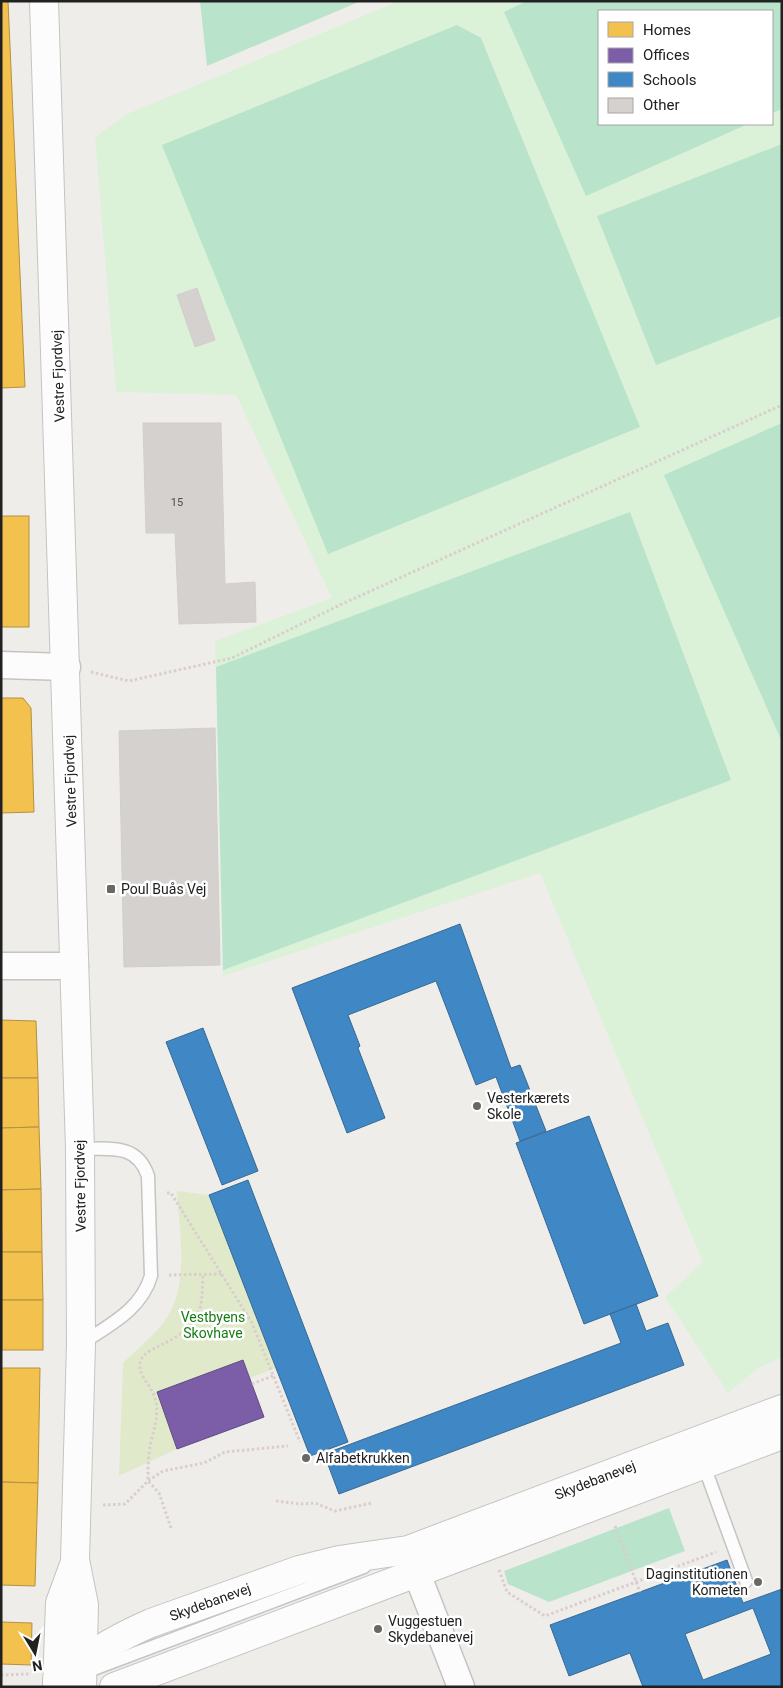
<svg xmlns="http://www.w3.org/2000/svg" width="783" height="1688" font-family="Roboto,sans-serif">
	<rect width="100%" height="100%" fill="#efedea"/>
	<path fill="#e0eacb" d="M177,1191L209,1195L276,1368L250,1378L243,1361L157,1392L177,1449L119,1476L123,1363C137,1349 155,1335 166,1319C190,1283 179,1232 177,1191Z"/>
	<path fill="#dbf2d8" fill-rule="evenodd" d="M399,1H782V1357L758,1368L728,1393L665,1297L703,1262L540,873L223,976L215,641L332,598L236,395L116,392L95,137L127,114ZM599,11H772V124H599Z"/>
	<g fill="#b9e3cb">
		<polygon points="200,1 361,1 207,66"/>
		<polygon points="527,1 779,1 782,7 782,109 772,113 772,11 599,11 599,124 748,124 586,196 504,12"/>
		<polygon points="457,25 481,38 640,427 328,554 162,145"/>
		<polygon points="782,144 782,316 656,365 597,216"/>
		<polygon points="782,423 782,742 664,475"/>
		<polygon points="630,512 731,780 223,970 216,667"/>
		<polygon points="669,1508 685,1551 549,1602 508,1584 504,1571"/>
	</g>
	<g fill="#f2c14e" stroke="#b39140">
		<polygon points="1,1 8,1 25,387 1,388"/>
		<rect x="1" y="516" width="28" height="111"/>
		<polygon points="1,698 23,698 31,708 34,812 1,813"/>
		<polygon points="1,1020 36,1021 38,1078 1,1078"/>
		<polygon points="1,1078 38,1078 39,1127 1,1128"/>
		<polygon points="39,1127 41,1189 1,1190 1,1128"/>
		<polygon points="41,1189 42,1252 2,1252 1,1190"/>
		<polygon points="2,1252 42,1252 43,1300 2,1300"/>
		<rect x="2" y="1300" width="41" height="50"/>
		<polygon points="1,1368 40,1368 38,1483 1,1482"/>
		<polygon points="1,1482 38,1483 35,1586 1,1585"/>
		<polygon points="1,1622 32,1623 31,1665 1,1664"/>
	</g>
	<polygon fill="#7b5ea7" stroke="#604c7f" points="243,1360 264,1417 177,1449 157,1392"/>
	<g fill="#3f88c5" stroke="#366994" fill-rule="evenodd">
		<polygon points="460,924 511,1068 520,1065 546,1131 520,1141 496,1077 476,1085 436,981 348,1015 360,1046 358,1048 385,1118 347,1133 292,988"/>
		<polygon points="203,1028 258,1171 222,1185 166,1042"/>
		<polygon points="589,1116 658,1296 584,1324 516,1143"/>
		<polygon points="248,1180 348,1442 310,1456 209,1195"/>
		<polygon points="636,1304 646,1331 668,1323 684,1365 339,1494 324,1454 621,1343 610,1314"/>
		<path d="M727,1560L743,1603L782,1589V1687H643L630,1653L569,1676L550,1625ZM753,1608L771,1654L703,1680L685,1634Z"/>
	</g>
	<g fill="#d4d1cf" stroke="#d2cecb">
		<polygon points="197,288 215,340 195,347 177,295"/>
		<polygon points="143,423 221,423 225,584 255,582 256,622 179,624 175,533 146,533"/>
		<polygon points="215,728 220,965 124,967 119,731"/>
	</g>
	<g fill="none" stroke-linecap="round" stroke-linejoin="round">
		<g stroke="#c5c4c2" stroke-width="15">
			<g id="service">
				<path d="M80,1149C109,1149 137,1143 148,1176L151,1276C141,1310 109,1325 81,1344"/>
				<polyline points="703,1463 746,1581"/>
				<polyline points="83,1673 364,1567"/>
			</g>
		</g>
		<g stroke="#c5c4c2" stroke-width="29">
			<g id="minor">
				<polyline points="1,665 67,667"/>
				<polyline points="1,966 75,966"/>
				<polyline points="409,1553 461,1687"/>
			</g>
		</g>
		<g stroke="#c5c4c2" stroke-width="30">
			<g id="tertiary">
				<polyline points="44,1 80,1149 81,1344 75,1560 84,1605 82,1687"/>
				<path d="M57,1682C85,1656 116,1638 151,1623L299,1570L339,1560L408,1550L782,1409"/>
				<polyline points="57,1687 60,1603 75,1562"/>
				<polyline points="114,1687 782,1435"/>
			</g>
		</g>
		<g stroke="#dbcdcd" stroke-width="3" stroke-dasharray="2.5 2.5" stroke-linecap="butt">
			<polyline points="91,672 129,681 232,658 342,604 782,405"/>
			<polyline points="167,1193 171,1193 252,1323 300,1442"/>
			<polyline points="169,1275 222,1274"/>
			<polyline points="252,1384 275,1375"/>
			<polyline points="276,1501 301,1504 315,1503 335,1511 372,1503"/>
			<polyline points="103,1505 125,1504 148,1481 163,1471 204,1463 225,1452 288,1446"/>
			<polyline points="615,1526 640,1592"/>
			<path d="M171,1528L159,1493L148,1481C148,1470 148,1458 150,1447C153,1430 160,1416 155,1398C152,1386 135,1373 141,1360C144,1353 153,1349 159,1346C199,1326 202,1318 203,1274"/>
			<polyline points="499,1570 507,1592 545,1616 716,1552"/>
			<polyline points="1,1675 31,1674"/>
		</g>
		<use href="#service" stroke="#fdfcfc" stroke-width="12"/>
		<use href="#minor" stroke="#fdfcfc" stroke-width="26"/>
		<use href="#tertiary" stroke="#fdfcfc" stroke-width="28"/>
	</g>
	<g fill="#696867" stroke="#fff" stroke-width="2">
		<rect x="106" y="884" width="10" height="10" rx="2.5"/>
		<circle cx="477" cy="1106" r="5"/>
		<circle cx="306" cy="1458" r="5"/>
		<circle cx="758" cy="1582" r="5"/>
		<circle cx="378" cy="1629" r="5"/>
	</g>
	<g text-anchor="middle" stroke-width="5" stroke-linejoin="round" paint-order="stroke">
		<g font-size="11" fill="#4e4d4c">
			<text x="177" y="506">15</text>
		</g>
		<g font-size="14" fill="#212121" stroke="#fff">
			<text transform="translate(58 376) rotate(-92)" y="5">Vestre Fjordvej</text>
			<text transform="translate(70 781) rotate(-92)" y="5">Vestre Fjordvej</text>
			<text transform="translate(80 1186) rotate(-91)" y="5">Vestre Fjordvej</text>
			<text transform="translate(595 1480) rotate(-21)" y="5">Skydebanevej</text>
			<text transform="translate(210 1602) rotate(-20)" y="5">Skydebanevej</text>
		</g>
		<g font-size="14" fill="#212121" stroke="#fff" text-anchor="start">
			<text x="121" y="894">Poul Buås Vej</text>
			<text x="487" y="1103">Vesterkærets<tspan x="487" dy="16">Skole</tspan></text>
			<text x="316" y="1463">Alfabetkrukken</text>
			<text x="748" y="1579" text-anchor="end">Daginstitutionen<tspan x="748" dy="16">Kometen</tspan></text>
			<text x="388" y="1626">Vuggestuen<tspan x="388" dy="16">Skydebanevej</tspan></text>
		</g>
		<g font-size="14" fill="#177c12" stroke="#fff">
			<text x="213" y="1322">Vestbyens<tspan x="213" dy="16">Skovhave</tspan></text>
		</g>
	</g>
	<rect width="783" height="1688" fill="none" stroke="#212121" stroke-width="5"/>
	<rect x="598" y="10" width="175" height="115" fill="#ffffff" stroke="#a6a6a6"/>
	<rect x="608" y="22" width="25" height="15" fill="#f2c14e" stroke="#a6a6a6"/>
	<text x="643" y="35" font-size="15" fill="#212121">Homes</text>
	<rect x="608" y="48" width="25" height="15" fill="#7b5ea7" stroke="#a6a6a6"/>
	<text x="643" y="60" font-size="15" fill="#212121">Offices</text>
	<rect x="608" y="72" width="25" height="15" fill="#3f88c5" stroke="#a6a6a6"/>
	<text x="643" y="85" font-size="15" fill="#212121">Schools</text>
	<rect x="608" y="98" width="25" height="15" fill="#d4d1cf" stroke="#a6a6a6"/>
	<text x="643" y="110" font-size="15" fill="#212121">Other</text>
	<g transform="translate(35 1653) rotate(170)" stroke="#ffffff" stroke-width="4" paint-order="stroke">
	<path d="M0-4L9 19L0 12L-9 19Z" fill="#212121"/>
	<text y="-8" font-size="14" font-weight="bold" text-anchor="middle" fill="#212121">N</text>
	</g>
</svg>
